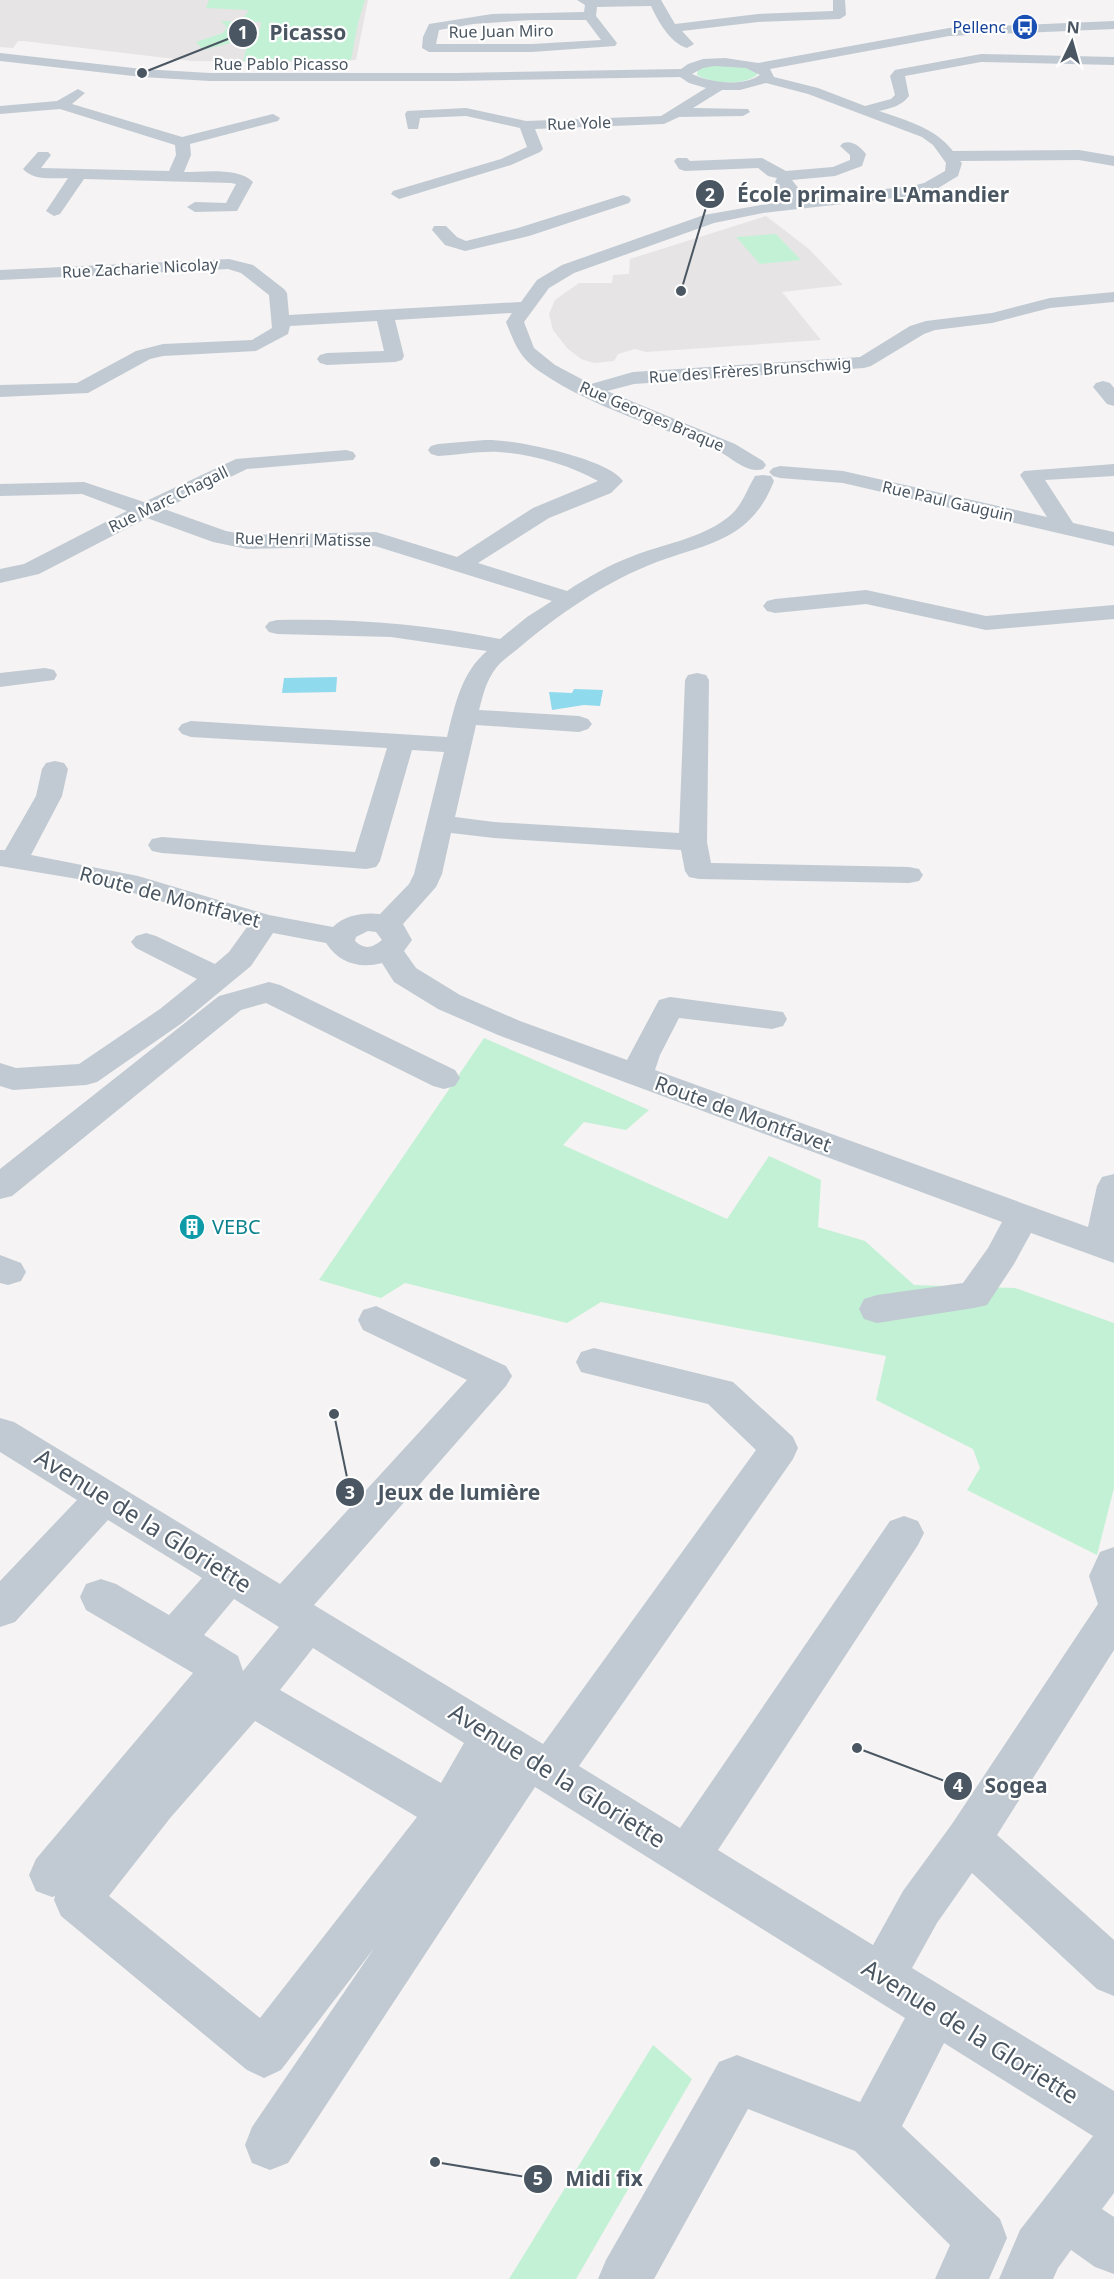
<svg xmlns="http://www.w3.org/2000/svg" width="1114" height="2279" font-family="'Noto Sans',sans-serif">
	<rect width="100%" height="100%" fill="#f5f3f3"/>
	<g fill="#e6e4e5">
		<polygon points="0,0 368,0 356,60 314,62 192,61 23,41 18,41 13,48 0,47"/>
		<polygon points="766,216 809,249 843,285 782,292 821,340 646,352 635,349 618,354 614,361 594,363 581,359 567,348 553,330 549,314 555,300 579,283 612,283 613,275 629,274 630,259"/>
	</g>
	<g fill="#c3f1d5">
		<polygon points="209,0 365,0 358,23 351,60 243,61 248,42 260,29 261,22 241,21 249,10 206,8"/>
		<polygon points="221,21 253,22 257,27 246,39 203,50 196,42 223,33 227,27"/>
		<path d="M710,65H739L757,72V75C742,86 713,84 697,75L698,69Z"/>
		<polygon points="776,234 801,260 760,264 736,237"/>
		<polygon points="484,1038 649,1110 626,1130 584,1122 563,1145 727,1219 769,1156 821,1180 818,1227 865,1241 914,1285 1015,1288 1114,1323 1114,1488 1097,1555 967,1490 980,1468 973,1449 876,1400 886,1356 601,1302 567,1323 405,1283 381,1298 319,1280"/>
		<polygon points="653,2045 692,2079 576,2279 509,2279"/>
	</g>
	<g fill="#90daee">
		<polygon points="337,677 336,692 282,693 284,678"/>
		<polygon points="574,689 603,690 600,706 584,705 552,710 549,692 572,693"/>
	</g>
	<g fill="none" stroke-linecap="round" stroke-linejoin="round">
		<g fill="#c1cad2" fill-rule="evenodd">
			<path d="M577,0H661L675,24L758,14L833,11V0H845L846,15L840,19L758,22L682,31L694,44L687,48C670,43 658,21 651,6L597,7L596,16L617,43L615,46L532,52H429L422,48L423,37L429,24L492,14L584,12L585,5ZM531,20H586L601,40L532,44H436L439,30L473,24Z"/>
			<path d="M1114,21V29L949,36L770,69L774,77L818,88L865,106L891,99L895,95L890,76L895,70L900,69L981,54L1114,57V65L981,62L905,76L909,96C901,106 892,108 879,111C907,121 934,127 953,151L1079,150L1114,156V166L1079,160L960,161L962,163L958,176L935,190L912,196L763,213L714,223L574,273L549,288L524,322L534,348L555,365L591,384L633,372L860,357L910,326L926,321L992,313L1050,298L1114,292V302L1050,308L992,323L935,330L924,334L871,366L864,368L634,384L607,391L735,444L763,461L766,465L763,469C746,474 733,458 718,451C660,426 595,409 542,373C520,359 515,345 506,322L512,313L395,320L404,356L402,360L395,362L327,365L320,363L317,359L320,355L327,353L384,351L377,321L290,326L288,334L256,351L163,356L150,359L88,393L0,397V385L77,383L136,351L163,344L252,340L272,328L269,295L241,273L228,269L0,280V270L229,259L253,265L284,289L287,293L289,315L521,302L537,280L562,265L704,215L790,200L775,182L777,178L768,176L758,168L685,171L679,169L674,161L677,158H687L690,161L762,158L786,171L833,167L850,160V155L840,146L843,143C852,140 860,146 866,154L862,166L835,176L792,180L806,198L912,186L924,183L945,171L946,163L933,145L922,137L808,94L766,83L740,90H722L693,108L748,109L750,112L743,116L679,117L664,124L535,129L543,149L540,152L511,165L399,199L391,194L393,191L501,159L527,147L520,128L466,116L420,118L418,129H408L405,114L407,111L466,108L526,121L661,116L706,88L689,83L680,77L455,81H210L142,77L0,61V53L142,69L210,73H455L681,69L688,64L703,59L725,58L758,63L949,28ZM714,66L746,68L760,75C742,87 711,83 692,74L703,68Z"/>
			<path d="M78,89L85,93L72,104L182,137L273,114L280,118L278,121L190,144L191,155L184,172C203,172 239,167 253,182L237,211L195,212L187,207L195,202L226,203L236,184L231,183L84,179L60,214L54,216L46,211L68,178C53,178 34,181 23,169L38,152H48L51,155L41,168L169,171L176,155L175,145L60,109L0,114V106L57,101Z"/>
			<polygon points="623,195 629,197 631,200 629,203 529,236 465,251 445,245 432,230 434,226 446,226 457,237 466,241 518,228"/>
			<polygon points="1103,381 1110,383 1114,388 1114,406 1107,404 1093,387 1096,383"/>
			<path d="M485,440C513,439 607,458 623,481L611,493L549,518L478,563L567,591C588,577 609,565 633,556C663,544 700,539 727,518C742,507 746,491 755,476L763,475L771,476L774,481C749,545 702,543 647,566C601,585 558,615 520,647C512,654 502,660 496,668C486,681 483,695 479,710L579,716L588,719L592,724L588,729L579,732L476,725L455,817L494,822L679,833L685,680L688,675L697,673L706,675L709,680L707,842L711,863L909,867L919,869L923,875L919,881L909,883L699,879L689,877L685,871L681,850L494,838L451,833L442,874L436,887L403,924L412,940L404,951L416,968L460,995L520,1021L627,1060L659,1000L670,997L783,1012L787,1019L783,1026L772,1029L679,1018L660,1055L655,1070L1088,1227L1097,1186L1102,1177L1114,1174V1263L1031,1233L1014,1264L987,1305L974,1308L877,1323L864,1319L859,1309L864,1299L877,1295L963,1283L988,1248L1002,1222L498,1035L438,1009L394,982L382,963C359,969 339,963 326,943L273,933L251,966L182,1023L97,1082L86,1085L13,1090L0,1086V1063L16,1068L79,1064L160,1009L197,979L136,948L131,942L136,936L146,933L156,936L215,964L229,952L247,927L130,892L78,879L0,866V850H5L36,796L42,769L46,763L55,761L64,763L68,769L62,796L31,855L138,876L269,915L333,927C344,915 365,912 380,914L409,884L414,874L444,752L412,750L380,861L376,867L366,869L162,853L152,851L148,845L152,839L162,837L355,852L387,748L191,737L182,734L178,729L182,724L191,721L447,737C455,705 461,673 487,651L391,637L277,634L269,632L265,627L269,622L277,620C353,618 426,624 500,639L527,617L552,601L375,546L247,549L213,542L147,518L39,574L0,583V569L24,564L127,511L82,494L0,496V484L84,482L144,502L236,459L346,450L353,452L356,456L353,460L247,469L164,509L226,531L247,535L376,532L457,557L533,508L598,481C570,465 531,454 499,452C479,451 458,455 438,456L431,454L428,450L431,446L438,444ZM368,931L376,932L382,940C372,948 365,950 355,941L356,937Z"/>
			<polygon points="1114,464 1114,476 1045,480 1073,523 1114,532 1114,546 843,483 780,478 773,476 769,472 773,468 780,466 843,471 1047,517 1020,475 1024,471"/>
			<polygon points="866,590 986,616 1114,605 1114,619 986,630 866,604 775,613 767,611 763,606 767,601 775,599"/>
			<polygon points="45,668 54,670 57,675 54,680 0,687 0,673"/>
			<polygon points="269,982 280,985 455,1070 460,1078 455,1086 444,1089 433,1086 266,1003 241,1010 12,1196 0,1199 0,1169 219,996"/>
			<polygon points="0,1255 21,1263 26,1272 21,1281 8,1285 0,1283"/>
			<path d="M376,1306L506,1366L512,1376L506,1386L314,1605L543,1744L756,1450L708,1404L581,1372L576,1362L581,1352L594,1348L733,1382L793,1437L798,1448L793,1459L579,1766L680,1828L890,1521L904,1516L918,1521L924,1533L918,1545L718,1850L873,1945L903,1891L952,1824L1098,1604L1089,1576L1100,1552L1114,1547V1650L997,1835L1114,1940V1996L1097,1989L972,1873L937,1923L912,1968L1114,2091V2193L1102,2209L1114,2217V2274L1095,2267L1071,2250L1058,2268L1053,2279H999L1020,2230L1093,2136L944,2043L902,2126L1000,2219L1007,2238L989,2279H935L950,2245L855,2151L748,2109L654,2279H598L606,2260L719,2062L737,2055L860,2102L905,2018L535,1787L288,2163L270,2170L252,2163L245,2145L252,2127L375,1947L281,2070L264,2078L247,2070L61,1916L54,1900L55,1896L52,1897L36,1891L29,1875L36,1859L193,1673L86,1610L80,1597L86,1584L101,1579L116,1584L169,1615L202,1578L108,1520L15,1622L0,1627V1581L77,1500L0,1452V1418L14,1422L280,1584L467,1380L363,1330L358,1320L363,1310ZM234,1599L279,1627L243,1671L238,1656L204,1635ZM313,1648L464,1743L441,1783L280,1690ZM255,1721L417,1817L260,2018L109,1896L171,1817Z"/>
		</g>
	</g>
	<defs>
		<g id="bus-disc" transform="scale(1.35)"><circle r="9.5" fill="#1a4fb4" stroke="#fff"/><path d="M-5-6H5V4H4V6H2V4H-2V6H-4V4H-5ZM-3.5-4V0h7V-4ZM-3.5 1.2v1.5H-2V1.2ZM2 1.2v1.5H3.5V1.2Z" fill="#fff"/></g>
		<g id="building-disc" transform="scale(1.35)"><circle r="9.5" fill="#0f9aa8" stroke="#fff"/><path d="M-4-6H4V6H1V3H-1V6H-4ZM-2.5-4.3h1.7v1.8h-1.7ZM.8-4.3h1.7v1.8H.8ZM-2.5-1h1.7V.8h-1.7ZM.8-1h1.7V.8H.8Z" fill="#fff"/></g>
	</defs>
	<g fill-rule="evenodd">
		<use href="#bus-disc" x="1025" y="27"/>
		<use href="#building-disc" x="192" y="1227"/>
	</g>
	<g text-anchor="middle" stroke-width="4.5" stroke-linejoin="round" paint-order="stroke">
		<g font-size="16" fill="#164399" stroke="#fff" text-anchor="end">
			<text x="1006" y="33">Pellenc</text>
		</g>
		<g font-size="16" fill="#4a5661" stroke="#fff">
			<text transform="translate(501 31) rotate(-1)" y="6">Rue Juan Miro</text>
			<text x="281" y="70">Rue Pablo Picasso</text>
			<text transform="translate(579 123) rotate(-2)" y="6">Rue Yole</text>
			<text transform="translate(140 268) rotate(-3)" y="6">Rue Zacharie Nicolay</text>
			<text transform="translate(750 370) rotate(-4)" y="6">Rue des Frères Brunschwig</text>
			<text transform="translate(652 416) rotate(23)" y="6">Rue Georges Braque</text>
			<text transform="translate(168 499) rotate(-26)" y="6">Rue Marc Chagall</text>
			<text transform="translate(948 501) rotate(13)" y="6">Rue Paul Gauguin</text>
			<text transform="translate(303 539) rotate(1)" y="6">Rue Henri Matisse</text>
		</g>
		<g font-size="20" fill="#4a5661" stroke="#fff">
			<text transform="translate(170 897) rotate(15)" y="7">Route de Montfavet</text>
			<text transform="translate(743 1114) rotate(20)" y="7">Route de Montfavet</text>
		</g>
		<g font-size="20" fill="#0d838f" stroke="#fff" text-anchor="start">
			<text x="212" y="1234">VEBC</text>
		</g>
		<g font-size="24" fill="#4a5661" stroke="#fff">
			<text transform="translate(143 1521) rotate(32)" y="8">Avenue de la Gloriette</text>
			<text transform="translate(557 1776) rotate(32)" y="8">Avenue de la Gloriette</text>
			<text transform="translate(970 2032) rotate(32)" y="8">Avenue de la Gloriette</text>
		</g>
	</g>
	<path fill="none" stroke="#4a5661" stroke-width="2" d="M142 73L243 33M681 291L710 194M334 1414L350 1492M857 1748L958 1786M435 2162L538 2179"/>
	<g fill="#4a5661" stroke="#fff" stroke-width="2">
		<circle cx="142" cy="73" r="6"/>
		<circle cx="681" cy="291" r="6"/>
		<circle cx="334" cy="1414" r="6"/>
		<circle cx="857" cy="1748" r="6"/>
		<circle cx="435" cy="2162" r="6"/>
		<circle cx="243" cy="33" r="15"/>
		<circle cx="710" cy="194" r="15"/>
		<circle cx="350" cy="1492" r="15"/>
		<circle cx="958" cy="1786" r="15"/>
		<circle cx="538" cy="2179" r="15"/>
	</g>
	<g font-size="18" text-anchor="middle" font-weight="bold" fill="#fff">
		<text x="243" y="39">1</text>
		<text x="710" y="201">2</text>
		<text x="350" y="1499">3</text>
		<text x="958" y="1792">4</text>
		<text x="538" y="2185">5</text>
	</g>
	<g font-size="21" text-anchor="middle" font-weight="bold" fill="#4a5661" stroke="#fff" stroke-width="4.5" stroke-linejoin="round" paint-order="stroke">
		<text x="308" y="40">Picasso</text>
		<text x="873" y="202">École primaire L'Amandier</text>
		<text x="459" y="1500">Jeux de lumière</text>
		<text x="1016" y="1793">Sogea</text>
		<text x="604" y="2186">Midi fix</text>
	</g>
	<g transform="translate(1072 42) rotate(5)" stroke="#ffffff" stroke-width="4.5" paint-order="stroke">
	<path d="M0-4.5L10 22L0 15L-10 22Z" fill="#4a5661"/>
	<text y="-9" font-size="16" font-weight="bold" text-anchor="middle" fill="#4a5661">N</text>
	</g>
</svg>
